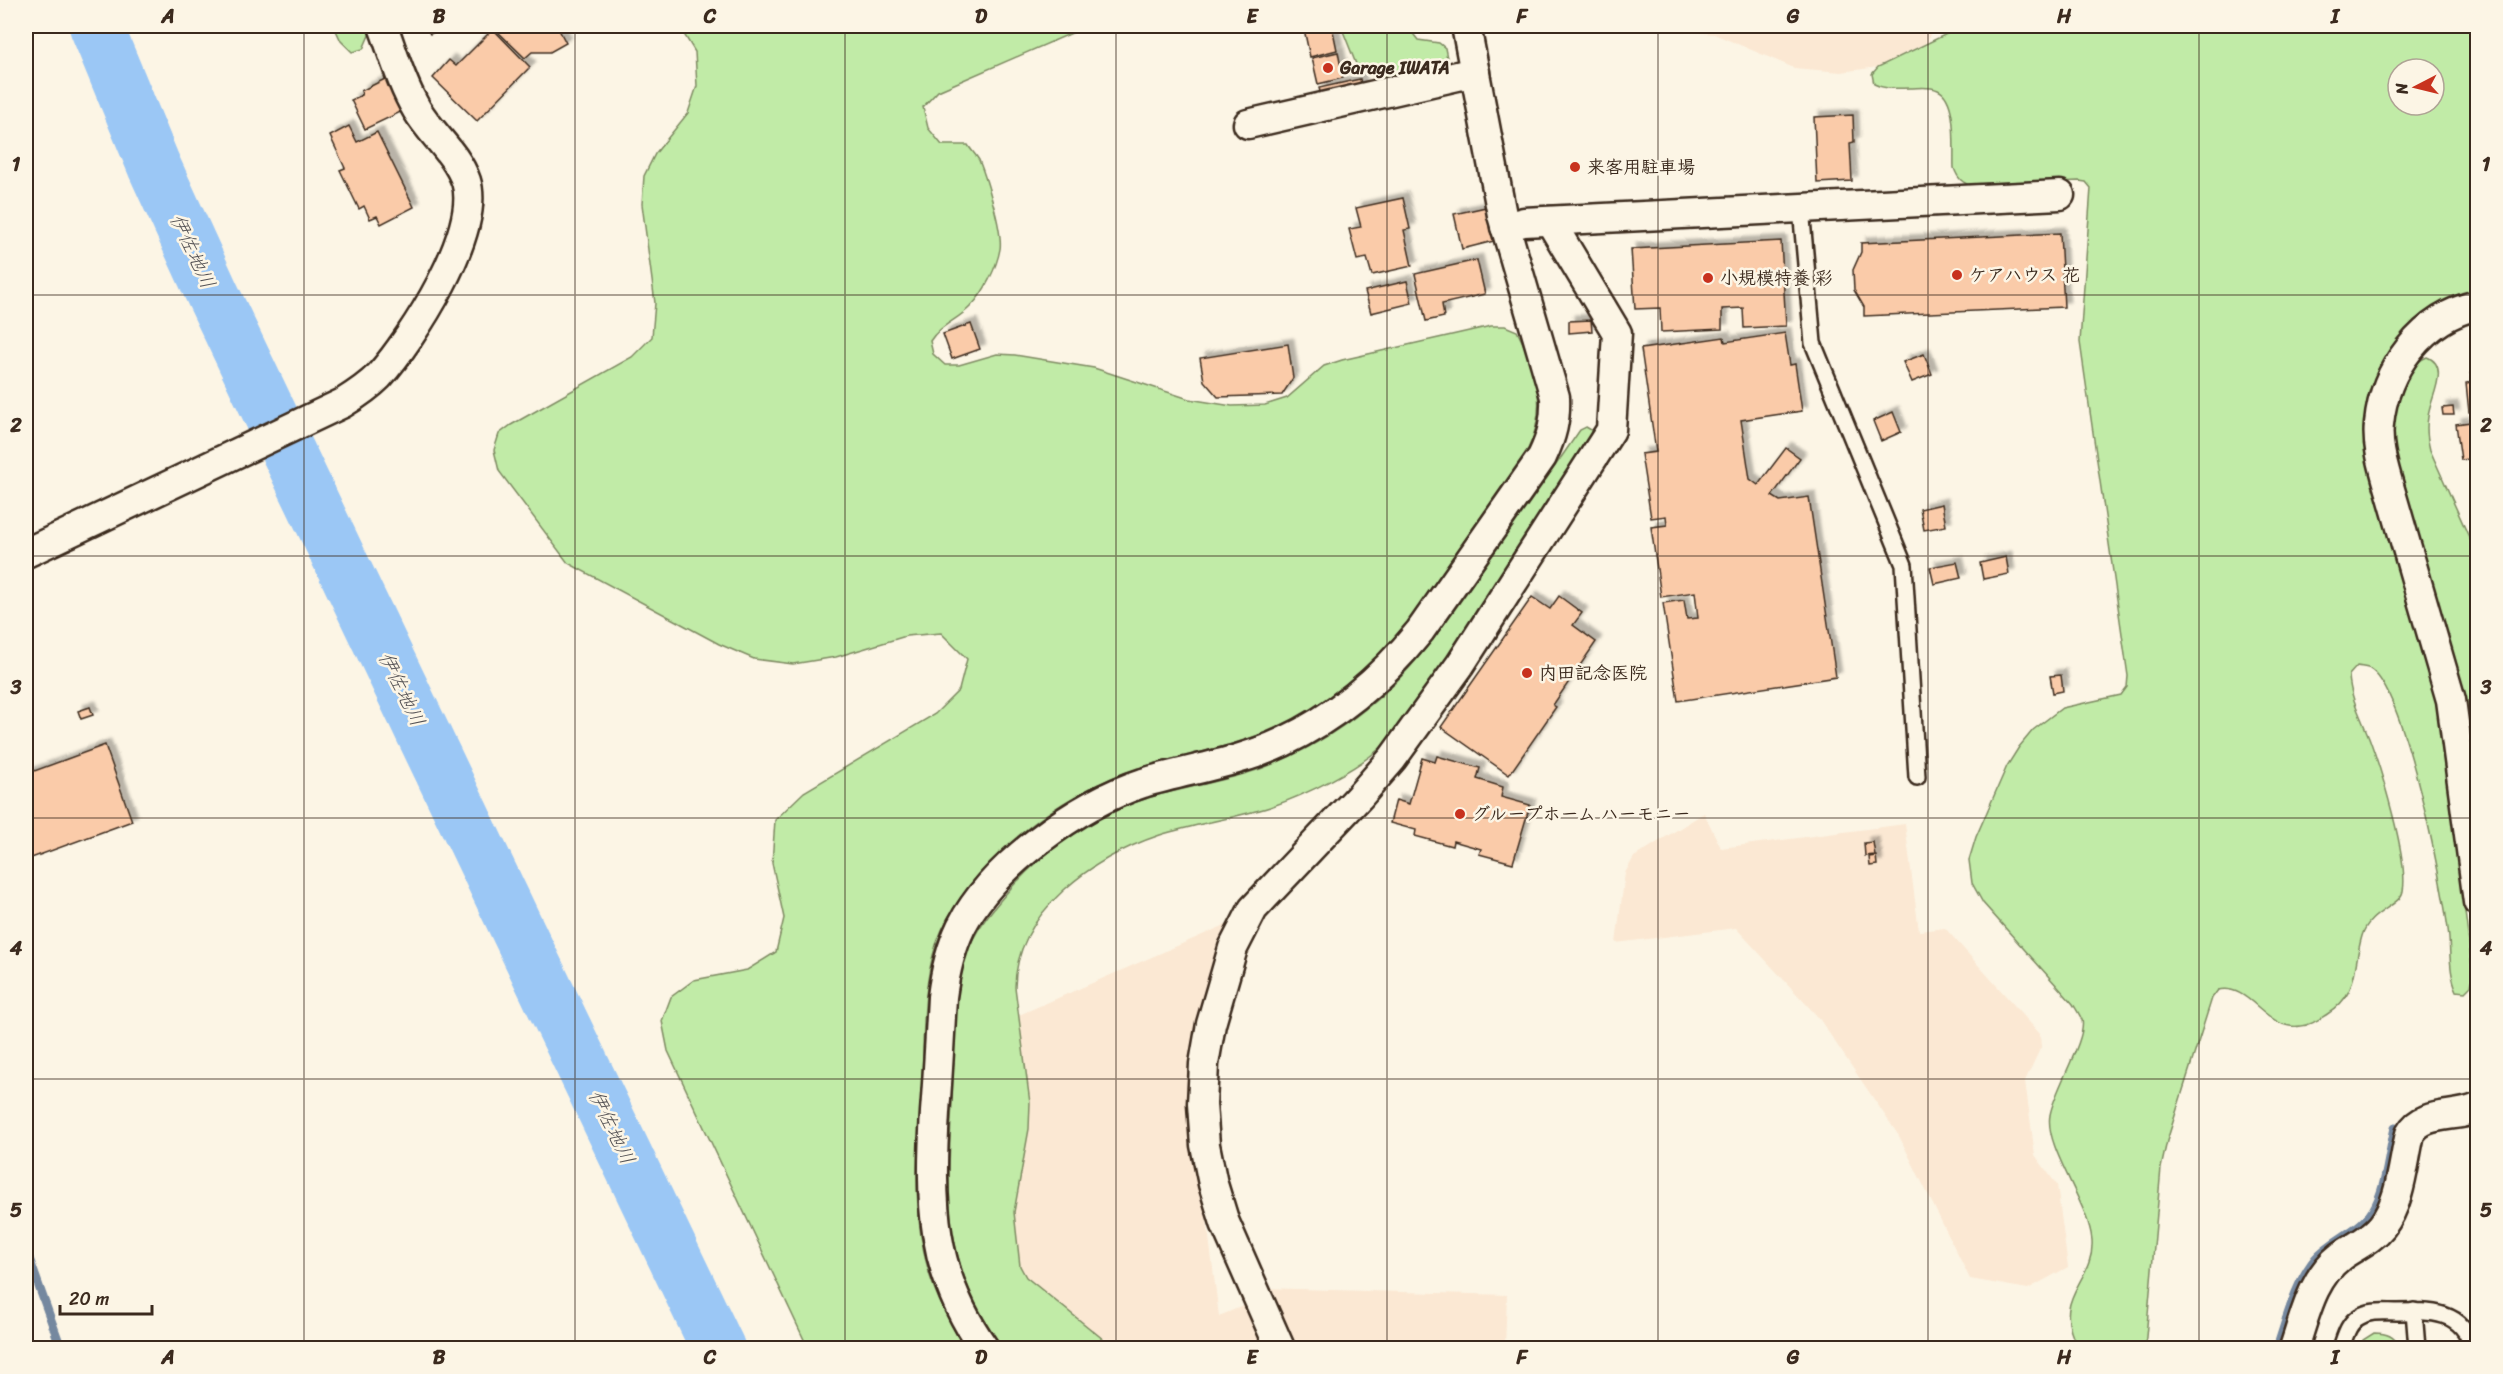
<svg xmlns="http://www.w3.org/2000/svg" width="2503" height="1374" font-family="Sriracha,'Klee One',sans-serif">
	<defs>
		<filter id="shadow"><feDropShadow dx="5.5" dy="-5.5" stdDeviation="1.5" flood-color="#0004"/></filter>
	</defs>
	<rect width="100%" height="100%" fill="#fcf5e5"/>
	<filter id="ink" filterUnits="userSpaceOnUse"><feTurbulence type="fractalNoise" baseFrequency=".0167" numOctaves="2"/><feDisplacementMap in="SourceGraphic" scale="12" xChannelSelector="R" yChannelSelector="G"/><feConvolveMatrix kernelMatrix="1 2 1 2 8 2 1 2 1" color-interpolation-filters="sRGB"/></filter>
	<g filter="url(#ink)">
		<g fill="#fbe8d3">
			<polygon points="1621,26 1932,26 1928,42 1878,67 1841,72 1794,68 1714,34"/>
			<polygon points="1704,813 1721,848 1905,824 1919,931 1945,928 2040,1034 2041,1047 2025,1081 2035,1155 2057,1185 2068,1267 2028,1289 1970,1279 1899,1136 1818,1017 1736,928 1616,943 1625,873 1634,857"/>
			<polygon points="1232,922 1191,1095 1219,1316 1248,1304 1261,1348 1114,1348 1026,1277 1020,1266 1014,1212 1030,1116 1019,1015"/>
			<polygon points="1261,1288 1507,1295 1505,1348 1288,1348"/>
		</g>
		<g fill="#c1eba7" stroke="#7e8a62" stroke-width="1.5" fill-rule="evenodd">
			<polygon points="334,26 369,26 370,33 363,49 352,52 341,41"/>
			<path d="M679,26H1088L938,91L923,107L928,128L942,145H968C971,150 976,155 979,160C986,178 1003,231 1000,249C997,267 984,293 971,306C958,320 940,325 930,341L933,354L945,365H959L997,354L1015,355L1094,368L1189,399L1232,406L1265,405L1287,398L1324,366L1342,360L1491,326H1505L1517,331C1537,370 1548,407 1528,449L1408,622C1371,666 1328,704 1275,728C1233,748 1184,754 1140,768C1063,790 962,867 936,945C922,988 924,1036 922,1080C918,1146 910,1212 930,1276C938,1301 951,1325 964,1348H808L668,1051L662,1021L671,997L694,980L747,970L776,952L784,918L772,863L775,820L804,792L935,714L959,690L967,659L941,633L906,636L836,657L793,664L754,659L719,644L568,563L499,471L494,450L499,434L511,425L632,357L652,337L655,303L642,204L644,176L655,154L688,113L697,86L695,52Z"/>
			<polygon points="1341,26 1407,26 1418,40 1439,43 1445,48 1447,58 1443,65 1383,80 1367,73 1356,64"/>
			<path d="M1963,26H2477V291C2408,306 2375,360 2365,426L2438,703L2473,974L2471,986L2465,992L2457,991C2448,972 2451,949 2448,929C2442,885 2405,689 2370,669C2367,667 2361,667 2357,666L2349,675C2350,698 2362,719 2370,740C2381,770 2409,861 2403,891C2400,907 2369,911 2362,936C2352,969 2360,994 2326,1015C2318,1020 2311,1025 2301,1026C2266,1032 2251,983 2218,990L2212,998L2167,1141L2161,1168L2145,1348H2078C2049,1295 2095,1283 2092,1240C2089,1204 2044,1147 2050,1115C2054,1090 2087,1039 2082,1020C2080,1015 2076,1009 2073,1004L1983,903L1972,883L1969,860L1976,837L2007,766L2019,747L2033,730L2062,708L2121,695L2127,687L2128,676L2080,342L2091,188L2086,182L2079,181L1973,186C1962,183 1958,179 1954,168C1953,149 1958,99 1938,90C1929,86 1919,88 1910,88C1898,88 1885,90 1874,84L1872,74L1878,67ZM2398,69H2434V105H2398Z"/>
			<path d="M2427,357C2451,366 2430,398 2428,417C2426,428 2427,438 2430,450L2477,555V791L2470,728L2457,667L2393,451C2392,421 2395,370 2427,357Z"/>
			<path d="M1586,427L1591,430L1590,436L1449,657L1388,741C1361,768 1306,795 1270,807C1234,818 1196,824 1160,835C1094,857 1016,911 1015,987L1030,1103L1029,1129L1014,1212L1020,1266L1026,1277L1114,1348H1003C943,1265 946,1202 952,1104C954,1059 952,998 966,955C975,929 993,909 1011,888C1048,847 1098,812 1151,797C1187,787 1225,781 1260,769C1299,755 1336,733 1368,707C1415,670 1446,622 1480,573C1514,525 1547,478 1580,430Z"/>
			<path d="M2374,1333C2387,1333 2395,1336 2400,1348H2360L2363,1340Z"/>
		</g>
		<g fill="none" stroke-linecap="round" stroke-linejoin="round">
			<g stroke="#75889f" stroke-width="9">
				<polyline points="26,1250 61,1348"/>
				<path d="M2277,1348C2287,1319 2295,1284 2315,1259C2332,1238 2364,1231 2376,1205C2387,1182 2389,1153 2395,1128"/>
			</g>
			<polyline stroke="#9bc7f5" stroke-width="54" points="96,26 154,166 212,293 718,1348"/>
		</g>
		<g fill="#facba9" stroke="#3b2a1e" stroke-width="1.5" filter="url(#shadow)">
			<polygon points="425,26 447,26 430,34"/>
			<polygon points="492,26 557,26 566,43 550,52 532,52 525,58"/>
			<polygon points="1321,26 1332,26 1337,50 1310,57 1304,29"/>
			<polygon points="493,29 530,67 477,121 433,78 449,60 456,66"/>
			<polygon points="1338,52 1343,78 1318,84 1312,58"/>
			<polygon points="391,76 407,109 365,129 351,100 362,95 361,91"/>
			<polygon points="1360,79 1362,90 1322,99 1319,88"/>
			<polygon points="1853,115 1854,142 1850,143 1852,181 1817,183 1814,117"/>
			<polygon points="349,126 357,142 377,132 414,207 381,224 377,216 370,219 364,206 359,209 340,170 345,168 330,136"/>
			<polygon points="1403,198 1410,229 1404,230 1412,266 1372,275 1367,258 1357,260 1349,229 1361,227 1356,208"/>
			<polygon points="1486,207 1494,241 1462,249 1454,214"/>
			<polygon points="2060,233 2064,307 1864,316 1864,307 1854,290 1853,270 1861,252 1861,243"/>
			<polygon points="1781,241 1786,326 1744,328 1743,308 1722,309 1722,329 1661,332 1660,308 1635,309 1631,249"/>
			<polygon points="1477,260 1485,294 1442,304 1444,317 1426,321 1415,274"/>
			<polygon points="1407,281 1412,303 1371,313 1365,291"/>
			<polygon points="1591,320 1592,331 1569,333 1569,321"/>
			<polygon points="971,324 980,349 952,359 943,334"/>
			<polygon points="1785,333 1790,365 1795,364 1802,411 1741,420 1750,479 1758,485 1786,448 1800,458 1772,496 1780,501 1809,497 1836,677 1678,701 1663,603 1684,600 1687,619 1698,618 1695,592 1661,597 1651,527 1667,525 1666,516 1651,518 1641,454 1656,452 1641,349 1724,337 1725,342"/>
			<polygon points="1288,344 1293,378 1282,395 1218,397 1204,381 1200,358"/>
			<polygon points="1924,354 1932,374 1912,382 1903,362"/>
			<polygon points="2478,370 2478,412 2469,412 2466,383 2472,382 2471,371"/>
			<polygon points="2453,407 2454,415 2443,415 2442,408"/>
			<polygon points="1893,412 1901,432 1881,441 1873,421"/>
			<polygon points="2478,421 2478,458 2461,460 2456,424"/>
			<polygon points="2478,486 2478,501 2472,502 2470,487"/>
			<polygon points="1942,504 1946,526 1924,530 1920,509"/>
			<polygon points="2006,557 2009,574 1983,579 1980,563"/>
			<polygon points="1957,562 1961,578 1934,584 1930,567"/>
			<polygon points="1559,596 1582,613 1573,625 1596,642 1553,705 1556,707 1509,775 1441,727 1532,597 1550,609"/>
			<polygon points="2061,675 2063,691 2053,693 2050,676"/>
			<polygon points="90,707 93,715 81,719 78,711"/>
			<polygon points="105,745 132,821 26,860 26,774"/>
			<polygon points="1437,756 1480,768 1477,779 1503,787 1501,797 1530,805 1513,863 1479,854 1481,849 1453,841 1452,846 1415,836 1416,830 1390,823 1396,800 1409,804 1422,758 1435,762"/>
			<polygon points="1873,842 1875,855 1865,856 1864,843"/>
			<polygon points="1876,856 1877,865 1870,866 1869,857"/>
		</g>
		<g fill="none" stroke-linecap="round" stroke-linejoin="round">
			<g stroke="#3b2a1e" stroke-width="20">
				<g id="lane">
					<polyline points="1801,208 1813,343 1904,565 1917,777"/>
					<polyline points="2414,1311 2417,1348"/>
					<path d="M2341,1348C2345,1337 2348,1323 2359,1317C2370,1310 2384,1312 2396,1312C2428,1311 2464,1309 2472,1348"/>
				</g>
			</g>
			<g stroke="#3b2a1e" stroke-width="33">
				<g id="street">
					<polyline points="1248,124 1475,72"/>
					<polyline points="1505,227 1524,222 2060,195"/>
					<path d="M2478,305C2422,317 2384,370 2379,424C2377,443 2382,461 2387,479L2451,700L2478,902"/>
					<path d="M26,553L343,403C356,395 368,387 379,376C412,339 482,232 466,181C456,153 432,135 417,110C402,85 393,53 383,26"/>
					<path d="M984,1348C930,1272 930,1201 935,1112C938,1074 940,1035 942,997C945,973 950,950 961,927C992,866 1078,804 1143,783C1190,769 1239,763 1283,742C1338,716 1382,678 1420,631L1542,457C1552,436 1556,420 1555,397L1502,215L1466,26"/>
					<polyline points="1280,1348 1225,1223 1213,1184 1205,1145 1202,1104 1204,1064 1211,1024 1233,948 1253,909 1359,797 1392,759 1460,665 1611,430 1617,333 1550,221"/>
					<path d="M2294,1348C2305,1316 2312,1278 2341,1256C2355,1246 2371,1240 2382,1226C2401,1202 2403,1163 2410,1134C2423,1110 2455,1119 2478,1108"/>
				</g>
			</g>
			<use href="#lane" stroke="#fcf5e5" stroke-width="15"/>
			<use href="#street" stroke="#fcf5e5" stroke-width="28"/>
		</g>
	</g>
	<path fill="none" stroke="#3b2a1e" stroke-width="1.5" stroke-opacity="0.55" d="M304,26V1348M575,26V1348M845,26V1348M1116,26V1348M1387,26V1348M1658,26V1348M1928,26V1348M2199,26V1348M26,295H2478M26,556H2478M26,818H2478M26,1079H2478"/>
	<g fill="#c8321e" stroke="#fcf5e5" stroke-width="2">
		<circle cx="1328" cy="68" r="6"/>
		<circle cx="1575" cy="167" r="6"/>
		<circle cx="1957" cy="275" r="6"/>
		<circle cx="1708" cy="278" r="6"/>
		<circle cx="1527" cy="673" r="6"/>
		<circle cx="1460" cy="814" r="6"/>
	</g>
	<g text-anchor="middle" stroke-width="5" stroke-linejoin="round" paint-order="stroke">
		<g font-size="18" font-weight="bold" fill="#3b2a1e" stroke="#fcf5e5" text-anchor="start">
			<text x="1340" y="74">Garage IWATA</text>
			<text x="1587" y="173">来客用駐車場</text>
			<text x="1969" y="281">ケアハウス 花</text>
			<text x="1720" y="284">小規模特養 彩</text>
			<text x="1539" y="679">内田記念医院</text>
			<text x="1472" y="820">グループホーム ハーモニー</text>
		</g>
		<g font-size="20" font-style="italic" fill="#535154" stroke="#fcf5e5">
			<text transform="translate(193 251) rotate(65)" y="7">伊佐地川</text>
			<text transform="translate(402 689) rotate(64)" y="7">伊佐地川</text>
			<text transform="translate(612 1127) rotate(64)" y="7">伊佐地川</text>
		</g>
	</g>
	<rect width="2503" height="1374" fill="none" stroke="#fcf5e5" stroke-width="66"/>
	<g transform="translate(2416 87) rotate(263)"><circle r="28" fill="#fcf5e5" stroke="#afa495" stroke-width="1.5"/>
	<path d="M0-4.5L10 22L0 15L-10 22Z" fill="#c8321e"/>
	<text y="-9" font-size="16" font-weight="bold" text-anchor="middle" fill="#3b2a1e">N</text>
	</g>
	<path d="M60 1305v9h92v-9" fill="none" stroke="#3b2a1e" stroke-width="3"/>
	<text x="69" y="1305" font-size="18" fill="#3b2a1e" stroke="#fcf5e5" stroke-width="4.5" paint-order="stroke">20 m</text>
	<rect x="33" y="33" width="2437" height="1308" fill="none" stroke="#3b2a1e" stroke-width="2"/>
	<g font-size="20" text-anchor="middle" font-weight="bold" fill="#3b2a1e">
		<text x="168" y="23">A</text>
		<text x="439" y="23">B</text>
		<text x="710" y="23">C</text>
		<text x="981" y="23">D</text>
		<text x="1252" y="23">E</text>
		<text x="1522" y="23">F</text>
		<text x="1793" y="23">G</text>
		<text x="2064" y="23">H</text>
		<text x="2335" y="23">I</text>
		<text x="16" y="171">1</text>
		<text x="2486" y="171">1</text>
		<text x="16" y="432">2</text>
		<text x="2486" y="432">2</text>
		<text x="16" y="694">3</text>
		<text x="2486" y="694">3</text>
		<text x="16" y="955">4</text>
		<text x="2486" y="955">4</text>
		<text x="16" y="1217">5</text>
		<text x="2486" y="1217">5</text>
		<text x="168" y="1364">A</text>
		<text x="439" y="1364">B</text>
		<text x="710" y="1364">C</text>
		<text x="981" y="1364">D</text>
		<text x="1252" y="1364">E</text>
		<text x="1522" y="1364">F</text>
		<text x="1793" y="1364">G</text>
		<text x="2064" y="1364">H</text>
		<text x="2335" y="1364">I</text>
	</g>
</svg>
